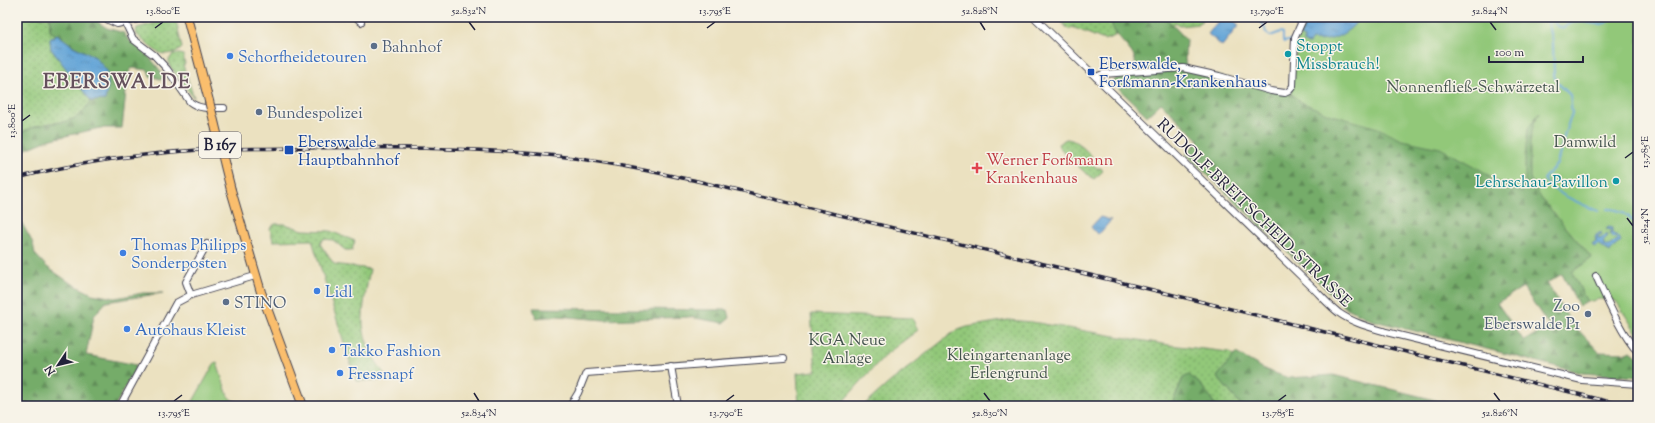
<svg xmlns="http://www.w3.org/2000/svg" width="1655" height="423" font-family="'Sorts Mill Goudy',serif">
	<defs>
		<pattern id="grass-dots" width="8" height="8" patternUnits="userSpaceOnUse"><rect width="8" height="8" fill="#92c879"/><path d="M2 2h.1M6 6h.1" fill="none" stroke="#77a264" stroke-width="1.8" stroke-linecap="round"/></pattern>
		<pattern id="forest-firs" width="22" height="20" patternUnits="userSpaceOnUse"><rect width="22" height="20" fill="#75ac69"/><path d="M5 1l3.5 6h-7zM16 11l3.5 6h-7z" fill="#608c58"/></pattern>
		<pattern id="water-ripples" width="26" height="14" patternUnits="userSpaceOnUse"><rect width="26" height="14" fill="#63a4d7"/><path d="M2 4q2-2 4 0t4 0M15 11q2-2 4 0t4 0" fill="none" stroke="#5185b0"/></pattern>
	</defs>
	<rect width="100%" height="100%" fill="#f7f3e8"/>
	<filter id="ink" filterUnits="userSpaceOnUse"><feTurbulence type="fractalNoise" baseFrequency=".025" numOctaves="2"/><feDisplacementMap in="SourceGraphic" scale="8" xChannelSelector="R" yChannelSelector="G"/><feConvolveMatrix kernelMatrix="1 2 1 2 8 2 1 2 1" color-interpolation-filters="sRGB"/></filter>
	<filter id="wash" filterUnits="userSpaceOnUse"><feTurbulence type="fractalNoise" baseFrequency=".012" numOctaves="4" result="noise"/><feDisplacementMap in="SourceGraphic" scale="16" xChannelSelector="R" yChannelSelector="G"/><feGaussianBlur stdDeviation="0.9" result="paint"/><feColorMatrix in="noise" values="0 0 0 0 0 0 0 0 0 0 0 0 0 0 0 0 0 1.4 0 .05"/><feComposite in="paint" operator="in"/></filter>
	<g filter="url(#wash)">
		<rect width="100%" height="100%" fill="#ebe1c0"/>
		<g fill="url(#grass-dots)" stroke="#5a755a">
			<path d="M17,17H50V31L57,34L50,39L51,49L91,101C73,128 64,119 37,126C30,128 24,132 17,134Z"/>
			<polygon points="1057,17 1113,17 1115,36 1104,40 1072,27 1069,30"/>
			<polygon points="1165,17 1204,17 1199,24 1179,26 1176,22 1173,25"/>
			<path d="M167,20H173L177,24L182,48C178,53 164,56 158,52C155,51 137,36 136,33L137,28Z"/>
			<polygon points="173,54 180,54 183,55 185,64 183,65 194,98 169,65 169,60"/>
			<path d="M1066,139C1076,139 1084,149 1092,156L1088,159L1097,168H1101L1103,171L1094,179L1085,173L1059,147L1058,144Z"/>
			<path d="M275,224H285L303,230L330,231L355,241L352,250H345L333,240L323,239L320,244L334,264L370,269C367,286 362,308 363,325C365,345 376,364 389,380L356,381L312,240L273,241L270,228Z"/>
			<polygon points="811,314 912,318 918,330 885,355 839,406 799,406 797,373 816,371"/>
			<polygon points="1008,320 1032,322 1169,345 1229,352 1235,357 1217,377 1242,406 1216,406 1201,385 1183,378 1171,406 863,406 890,382 955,331 967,327"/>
		</g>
		<g fill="url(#forest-firs)" stroke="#4c6752" fill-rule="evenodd">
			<path d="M50,17H90L107,28L124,33C130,43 136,46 145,53C152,60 159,68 164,76V80L150,76L148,70L132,68L128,74L122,128H100L48,140L17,153V134C24,132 30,128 37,126C64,119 73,128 91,101L105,100L95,57L73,46L50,31Z"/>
			<path d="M1113,17H1165L1186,39L1185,59L1186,67L1136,70C1135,66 1136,61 1134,57C1129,45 1106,31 1113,17Z"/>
			<path d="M1638,17L1541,198L1592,258L1572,272L1587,302L1579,306L1562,274L1547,283L1570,321L1599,352L1626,353L1631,351L1638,357V377L1582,373L1371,320L1343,306L1186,154L1199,140L1161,103L1147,116L1111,81L1123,76L1137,73L1186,69L1291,92ZM1523,287L1549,326L1524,341L1497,303Z"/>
			<polygon points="17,220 20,220 33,243 35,254 47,267 69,282 92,294 115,298 143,293 163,293 106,302 94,316 86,355 137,365 115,406 17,406"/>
			<polygon points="533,308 728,310 730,318 724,323 689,317 604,320 557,316 536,318"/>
			<polygon points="1236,353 1266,370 1289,378 1333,375 1460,406 1242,406 1217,377"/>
			<polygon points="1189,375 1201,385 1216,406 1171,406 1183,378"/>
		</g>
		<g fill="#92c879" stroke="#5a755a">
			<polygon points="1305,17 1638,17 1638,335 1616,301 1600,299 1587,302 1572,272 1592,258 1541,198 1530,178 1530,142 1534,123 1540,112 1528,128 1525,157 1525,181 1522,193 1506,187 1481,170 1440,148 1402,140 1378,128 1329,114 1299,101 1291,93 1298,35"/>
			<polygon points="217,363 228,396 232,400 248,406 196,406 192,403 214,364"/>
		</g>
		<g fill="url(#water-ripples)" stroke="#426389">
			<polygon points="1222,17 1229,17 1239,25 1222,46 1208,34"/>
			<path d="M1309,17H1360C1357,19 1356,22 1354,25C1343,36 1328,43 1312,40L1309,44L1304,43V38L1300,36L1306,24L1305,21L1306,22V20Z"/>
			<polygon points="57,34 73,46 95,57 107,71 108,86 105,100 91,101 51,49 50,39"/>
			<polygon points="1100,217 1111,220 1101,232 1097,234 1091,227"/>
			<polygon points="1609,227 1612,228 1612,233 1618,236 1621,241 1609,252 1599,244 1594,247 1592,245 1597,241 1595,239 1596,235 1601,232 1602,234 1599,235 1597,238 1600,239 1607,234 1608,236 1603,241 1605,246 1609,246 1618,239 1616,237 1613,238 1610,234 1611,230 1606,229"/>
		</g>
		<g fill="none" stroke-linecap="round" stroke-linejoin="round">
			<g stroke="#63a4d7" stroke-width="2">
				<polyline points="1256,17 1264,25 1266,33 1270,36 1281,32 1283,33 1283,41 1284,42 1291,40"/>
				<path d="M1547,17L1553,42L1554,75L1556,81L1570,95L1572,113L1565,133L1557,164L1544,178C1545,190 1586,206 1598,211"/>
				<path d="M1555,17L1554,22L1557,26L1564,28C1566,26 1569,23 1572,22C1585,18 1602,32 1612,17"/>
				<path d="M1607,209C1620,208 1629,216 1638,225"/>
			</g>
		</g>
	</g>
	<g filter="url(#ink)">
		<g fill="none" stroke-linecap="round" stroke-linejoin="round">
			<g stroke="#403f4f" stroke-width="8">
				<g id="minor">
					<polyline points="102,17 117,24 146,17"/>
					<polyline points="356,17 361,22"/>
					<path d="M1034,17L1314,289C1322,297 1330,306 1339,313C1353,323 1370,327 1386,332L1582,380L1638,384"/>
					<path d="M125,22L133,39L154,55L167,69L190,102C200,110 212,108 224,108"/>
					<polyline points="1096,77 1103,74 1183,68 1219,76 1271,91 1285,93 1289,91 1293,86 1295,37 1304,17"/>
					<path d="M1596,276C1606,298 1622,336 1638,352"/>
					<polyline points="191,295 186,282 207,244"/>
					<polyline points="671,366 678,406"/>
					<polyline points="120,406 176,303 191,295 255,276"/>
					<polyline points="570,406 578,393 586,373 784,358"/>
				</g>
			</g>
			<g stroke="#403f4f" stroke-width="10">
				<g id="major">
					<polyline points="187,17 209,101"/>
					<polyline points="231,190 261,292 303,406"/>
				</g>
			</g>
			<use href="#minor" stroke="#fff" stroke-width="6"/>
			<use href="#major" stroke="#fabe6d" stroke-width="8"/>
			<g stroke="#22223b" stroke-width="3.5">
				<path id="rail" d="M17,178C76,163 138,154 199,150C230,148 261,149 292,148C380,147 470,147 558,156C603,161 648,171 693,180L1182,297L1627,406"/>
			</g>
			<use href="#rail" stroke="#f7f3e8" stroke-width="2" stroke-dasharray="6" stroke-linecap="butt"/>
			<g stroke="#403f4f" stroke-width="10" stroke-linecap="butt">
				<polyline id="major-bridge" points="209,101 231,190"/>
			</g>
			<use href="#major-bridge" stroke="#fabe6d" stroke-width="8"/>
		</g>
	</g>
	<path fill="none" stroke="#22223b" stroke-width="1.5" d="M469,22L475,30M980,22L985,30M1490,22L1496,30M155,28L163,22M707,28L715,22M1259,28L1267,22M22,121L30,115M1625,158L1633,152M1627,218L1633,226M474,393L479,401M984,393L990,401M1494,393L1500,401M174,401L182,395M726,401L734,395M1278,401L1286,395"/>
	<g fill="#5c6f8a" stroke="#f7f3e8" stroke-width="1.5">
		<circle cx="374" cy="46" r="4"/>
		<circle cx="259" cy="112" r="4"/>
		<circle cx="226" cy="302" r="4"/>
		<circle cx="1588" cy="314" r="4"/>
	</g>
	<g fill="#0f9aa8" stroke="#f7f3e8" stroke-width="1.5">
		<circle cx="1288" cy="54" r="4"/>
		<circle cx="1616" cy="181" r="4"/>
	</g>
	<g fill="#3f7fe0" stroke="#f7f3e8" stroke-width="1.5">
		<circle cx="230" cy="56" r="4"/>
		<circle cx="123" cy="253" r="4"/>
		<circle cx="317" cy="291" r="4"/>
		<circle cx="127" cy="329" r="4"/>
		<circle cx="332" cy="350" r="4"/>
		<circle cx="340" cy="373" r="4"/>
	</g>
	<g fill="#1a4fb4" stroke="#f7f3e8" stroke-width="1.5">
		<rect x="1087" y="68" width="8" height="8" rx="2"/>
		<rect x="284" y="145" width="10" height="10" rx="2"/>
	</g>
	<path fill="#e0444e" stroke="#f7f3e8" stroke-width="1.5" d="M975 162h4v4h4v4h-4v4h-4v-4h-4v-4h4z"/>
	<g text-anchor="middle" stroke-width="3" stroke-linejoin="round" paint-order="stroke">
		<rect fill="#f7f3e8" stroke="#62616f" stroke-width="1" x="199" y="132" width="42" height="26" rx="3"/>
		<g font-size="15" font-weight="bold" fill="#22223b">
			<text x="220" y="150">B 167</text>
		</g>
		<g font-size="16" fill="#0d838f" stroke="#f7f3e8" text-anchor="start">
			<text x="1296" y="51">Stoppt<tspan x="1296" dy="18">Missbrauch!</tspan></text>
			<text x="1608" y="187" text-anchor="end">Lehrschau-Pavillon</text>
		</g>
		<g font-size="16" fill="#4e5e75" stroke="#f7f3e8" text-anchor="start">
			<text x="382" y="52">Bahnhof</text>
			<text x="267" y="118">Bundespolizei</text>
			<text x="234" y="308">STINO</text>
			<text x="1580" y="311" text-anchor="end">Zoo<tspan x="1580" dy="18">Eberswalde P1</tspan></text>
		</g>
		<g font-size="16" fill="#366cbe" stroke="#f7f3e8" text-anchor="start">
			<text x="238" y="62">Schorfheidetouren</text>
			<text x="131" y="250">Thomas Philipps<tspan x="131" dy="18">Sonderposten</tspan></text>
			<text x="325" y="297">Lidl</text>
			<text x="135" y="335">Autohaus Kleist</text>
			<text x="340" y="356">Takko Fashion</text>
			<text x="348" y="379">Fressnapf</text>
		</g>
		<g font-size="16" fill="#164399" stroke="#f7f3e8" text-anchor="start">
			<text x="1099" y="69">Eberswalde,<tspan x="1099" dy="18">Forßmann-Krankenhaus</tspan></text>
			<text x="298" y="147">Eberswalde<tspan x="298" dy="18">Hauptbahnhof</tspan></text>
		</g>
		<g font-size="16" fill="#44544e" stroke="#f7f3e8">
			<text x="1473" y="92">Nonnenfließ-Schwärzetal</text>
			<text x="1585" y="147">Damwild</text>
			<text x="847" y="345">KGA Neue<tspan x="847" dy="18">Anlage</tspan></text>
			<text x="1009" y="360">Kleingartenanlage<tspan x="1009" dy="18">Erlengrund</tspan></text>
		</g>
		<g font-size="16" fill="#be3a42" stroke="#f7f3e8" text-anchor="start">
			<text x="986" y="165">Werner Forßmann<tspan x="986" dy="18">Krankenhaus</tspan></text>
		</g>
		<g font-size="16" fill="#22223b" stroke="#f7f3e8">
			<text transform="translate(1255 212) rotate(44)" y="6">RUDOLF-BREITSCHEID-STRASSE</text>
		</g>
		<g font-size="20" font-weight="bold" letter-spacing="1" fill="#65515d" stroke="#f7f3e8">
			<text x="117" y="88">EBERSWALDE</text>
		</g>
	</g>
	<rect width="1655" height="423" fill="none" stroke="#f7f3e8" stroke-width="44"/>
	<g transform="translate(58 365) rotate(235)" stroke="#f7f3e8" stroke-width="3" paint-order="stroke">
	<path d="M0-3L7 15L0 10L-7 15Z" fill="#22223b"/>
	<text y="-6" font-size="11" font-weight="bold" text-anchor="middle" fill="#22223b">N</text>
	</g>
	<path d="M1489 56v6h94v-6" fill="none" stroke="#22223b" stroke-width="2"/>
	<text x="1495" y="56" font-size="12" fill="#22223b" stroke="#f7f3e8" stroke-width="3" paint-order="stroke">100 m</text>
	<rect x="22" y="22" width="1611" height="379" fill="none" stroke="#22223b" stroke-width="1.5"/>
	<g font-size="10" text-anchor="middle" fill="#22223b">
		<text x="163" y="14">13.800°E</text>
		<text x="469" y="14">52.832°N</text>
		<text x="715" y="14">13.795°E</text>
		<text x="980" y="14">52.828°N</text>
		<text x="1267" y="14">13.790°E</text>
		<text x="1490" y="14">52.824°N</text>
		<text transform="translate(11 121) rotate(-90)" y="4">13.800°E</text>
		<text transform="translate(1644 152) rotate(-90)" y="4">13.785°E</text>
		<text transform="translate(1644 226) rotate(-90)" y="4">52.824°N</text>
		<text x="174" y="416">13.795°E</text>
		<text x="479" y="416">52.834°N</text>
		<text x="726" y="416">13.790°E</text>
		<text x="990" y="416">52.830°N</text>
		<text x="1278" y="416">13.785°E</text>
		<text x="1500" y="416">52.826°N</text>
	</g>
</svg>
